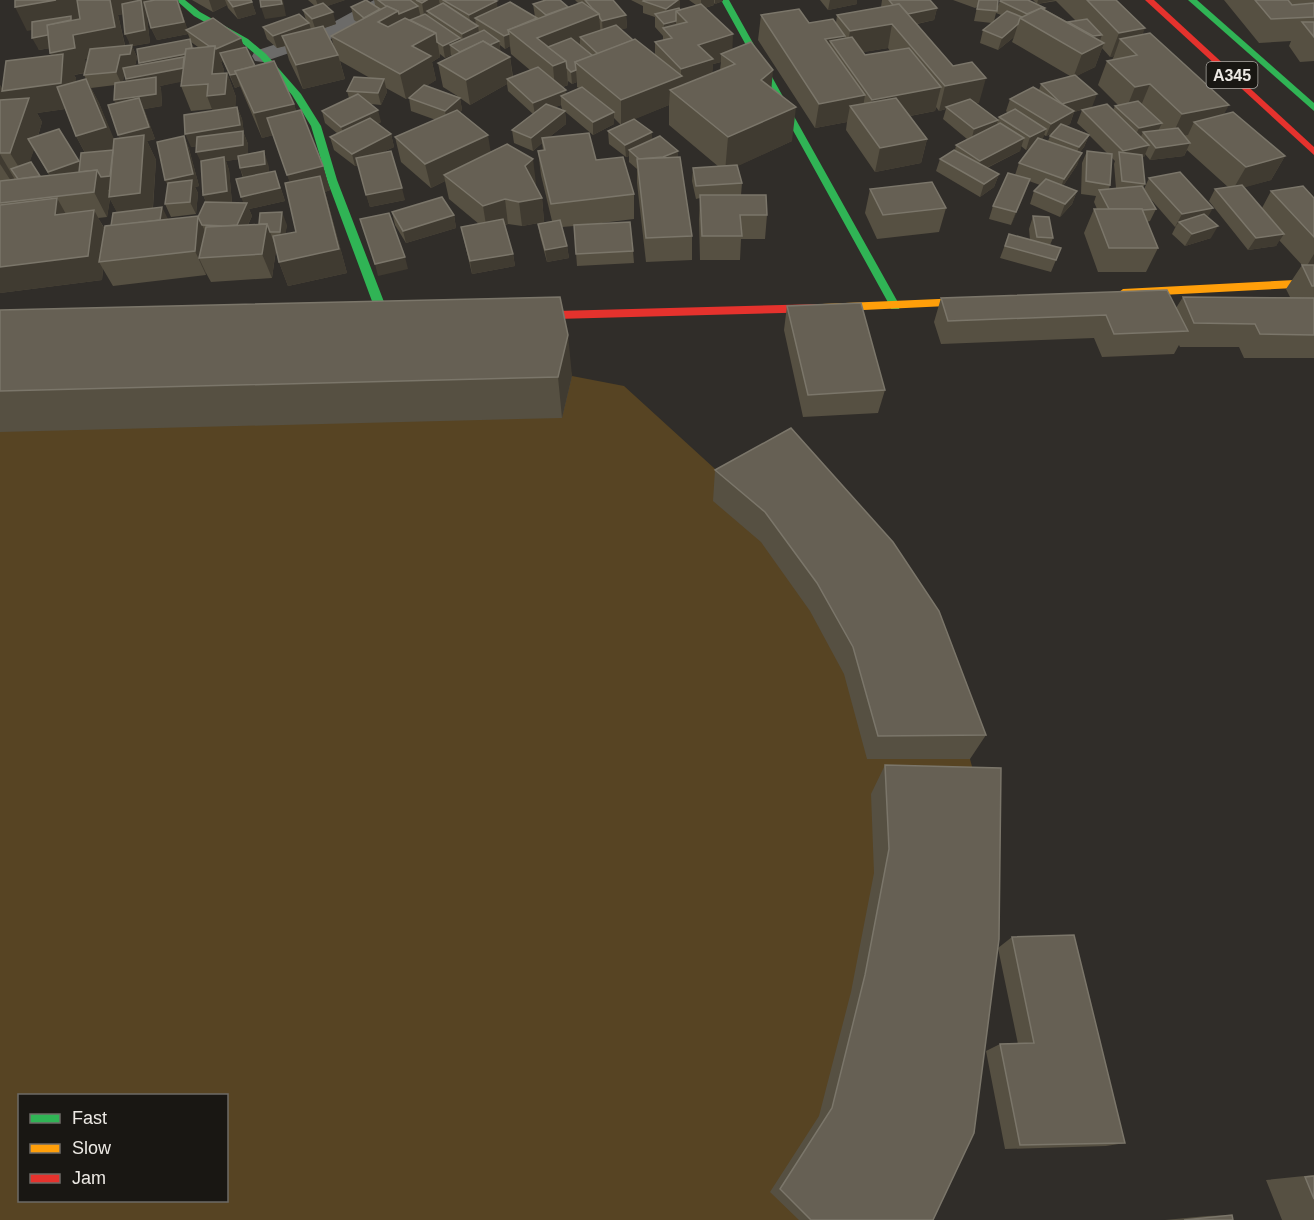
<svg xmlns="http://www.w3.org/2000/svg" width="1314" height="1220" font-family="Arial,sans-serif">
	<rect width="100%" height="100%" fill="#302d29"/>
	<path fill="#574423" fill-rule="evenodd" d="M564,339L572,376L624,386L737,489L970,759L980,796L913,1220H0V352ZM20,1096H226V1200H20Z"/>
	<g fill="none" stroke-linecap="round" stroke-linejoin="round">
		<polygon fill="#6c6b69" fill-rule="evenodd" points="374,0 399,0 396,4 333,38 263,62 255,61 252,56 255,51 319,30"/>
		<g fill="#30b455" fill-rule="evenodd">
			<polygon points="176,0 185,0 200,12 248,39 266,54 301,94 321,126 337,180 391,320 389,323 381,323 379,320 327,180 311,126 292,95 260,58 242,43 194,16"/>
			<polygon points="721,0 729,0 900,306 899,309 891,309 890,306"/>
			<polygon points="1188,0 1197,0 1314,103 1314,111"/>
		</g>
		<g fill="#ff9f0a" fill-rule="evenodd">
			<polygon points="1314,279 1314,287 1123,297 1118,293 1123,289"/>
			<polygon points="985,297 990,301 989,304 822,312 817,308 822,304"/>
		</g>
		<g fill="#e5322d" fill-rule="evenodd">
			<polygon points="1145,0 1154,0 1314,147 1314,155"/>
			<polygon points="822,304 827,308 822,312 518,320 513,316 518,312"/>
		</g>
	</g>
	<g fill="#565042" fill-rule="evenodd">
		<path d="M178,0L187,29L241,38L244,47L255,66L294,104L296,111L323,166L330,190L325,192L347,273L288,286L279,262L276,250L272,278L211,282L206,273V275L113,286L103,269L102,280L0,293V85L2,89L51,55L50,48L39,50L32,30L27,31ZM146,10H147L151,28L157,40L188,34L190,39L140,65L135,66L137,57L132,46L150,43ZM123,14L130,45H125L118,15ZM191,42L198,47L194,48ZM88,58L86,67L85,59ZM223,61L235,88L240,86L262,138L273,135L290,182L296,232L285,234L287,225H248L252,216L249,209L285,201L275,171L269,172L268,164L248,154V144L244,134L242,119L237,107H235L236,97L227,73H223L224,70L221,62ZM85,73L84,75L86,79L75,82L76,78L74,75ZM124,74L126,81L123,82ZM182,81L181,86L191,111L212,109V111L191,147L197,146L201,163L203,195L206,202L198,217L168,219L153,208L156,160L147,141L155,139L144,109L162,106L161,89L160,86ZM115,85L114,100L116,103L120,139L114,141L99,103L91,88ZM65,109L76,136L85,153L80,163L38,136L42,122L37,113ZM34,149L49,175L40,176L29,163ZM239,159L240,168L243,178V203H232L229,170L226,161ZM110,199L117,212L111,226L105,229L98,218L107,217Z"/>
		<polygon points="192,0 251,0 256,14 238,19 228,8 227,5 213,12"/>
		<path d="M308,0H345L327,6L336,24L324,28L334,47L331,36L357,22L354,20L351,7L375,5L374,0H494L498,8L535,17L533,4L568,7L578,3L575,0H613L626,15L627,28L621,29L633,40L655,55V42L663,40V36L655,27V17L643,13V6L631,0H680V10L696,5L689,0H723V1L715,4L714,3V5L705,8L732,49L772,88L792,141L737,166L742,183L741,195L767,215L765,239H741L740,260H700L699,219L700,198L696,199L692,181L693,168L719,167L669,125V105L634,119L652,140L678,157L692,236V260L646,262L637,183V169L629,162V156L626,157L609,144L608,131L621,125L614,118V124L593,135L562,109L561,105L555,107L565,111L566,124L548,138L596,160L634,194V219L585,225L633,251L634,263L577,266L574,226L562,227L567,246L569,258L547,262L540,236L538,224L552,221L541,175L538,151L543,150L542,143L533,151L514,143L512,130L533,114L508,91L507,84L470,105L460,98L462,110L460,112L491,152L536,184L535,185L542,198L544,222L522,226L508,224L505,225L513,254L515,266L472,274L461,227L479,224L449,199L445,181L431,188L401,162L395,137L436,120L411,111L409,98L416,92L406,99L386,88L387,92L381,105L371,104L381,122L377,124L391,134L394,147L381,153L405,200L370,207L358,165L355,166L334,150L330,137L338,134L325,123L322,111L349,98L347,91L370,78L340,61L345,79L303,89L289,60L285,46L277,48L267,39L263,27L306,20L303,10L315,6ZM500,45L505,49L510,46L511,54L530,70L513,77L510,57L500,51ZM440,54L445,58L451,55L452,56L438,63L443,87L459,97L426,86L436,80L432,62L440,57ZM721,62L720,70L712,73L713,64ZM568,81L572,84L577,82V87L579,88L566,94V90L563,87L568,85Z"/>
		<polygon points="820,0 857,0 857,4 828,10"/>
		<path d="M882,0H930L937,8L934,20L917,24L979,103H976L998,120L997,124L999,117L1008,113L1006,111L1010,99L1039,90L1041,84L1070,76L1012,42L1014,37L998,50L980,43L983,30L992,23L974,21L977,7L975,8L953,0H998L997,9L1000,1L1044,9L1068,22L1076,21L1056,1L1037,4L1033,0H1116L1143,34L1224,115L1285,156L1271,180L1244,187L1262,208L1271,191L1314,198V358H1244L1239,347H1180L1179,345L1174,354L1102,357L1094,338L941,344L934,322L941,298L1176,308L1183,297H1290L1286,289L1302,265L1279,240L1276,246L1248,250L1209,201L1215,189L1228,187L1187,150L1184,156L1150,160L1145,154L1144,157H1142L1145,184L1143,188L1144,189L1149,178L1208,217L1211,238L1185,246L1172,234L1176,226L1175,227L1148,196L1156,209L1150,221L1147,222L1158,248L1146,272H1098L1084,233L1094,209H1097L1094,202L1096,196L1081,194L1082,163L1087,151L1108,154L1089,135L1084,147L1080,152L1077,165L1063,186L1077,191L1072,204L1060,217L1030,204L1034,191L1040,185L1029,181L1011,225L989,219L993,206L1015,175L1019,163L1030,147L1026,150L1021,146L1020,151L987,168L999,174L994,187L980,197L936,171L940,159L955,150L956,145L967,139L943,119L946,109L939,111L936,107L935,111L910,116L927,139L921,163L875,172L846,130L847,122L815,128L758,40L761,15L809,23H836L837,15L881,7ZM996,13L1001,15L994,21ZM888,48L890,51L865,55L863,52ZM1102,48L1110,57L1114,56L1112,60L1107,61L1098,85L1118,105L1115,106L1113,110H1082L1077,123L1089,134L1066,126L1070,124L1074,112L1092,107L1076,76L1095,67ZM1053,133L1050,136L1048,141L1042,139L1044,135L1046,136ZM1111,157L1115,161L1114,164L1116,188L1109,189L1110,185Z"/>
		<polygon points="1224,0 1314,0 1314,61 1300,62 1289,46 1291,41 1259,43"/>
		<polygon points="184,136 189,149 199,186 195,187 198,193 196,214 171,217 165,204 168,186 165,180"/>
		<polygon points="870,189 946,208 939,232 877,239 865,213"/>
		<polygon points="392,212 454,215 456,228 406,243 395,225"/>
		<polygon points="1033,216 1053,238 1050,245 1061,248 1051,272 1000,258 1009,234 1030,240 1029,229"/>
		<polygon points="787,306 885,390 878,413 803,417 784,330"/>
		<polygon points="0,310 572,376 562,418 0,432"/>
		<polygon points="791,428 986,735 970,759 867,759 844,674 810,611 761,542 713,501 715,470"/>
		<polygon points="885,765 933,1220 799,1220 770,1192 819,1116 851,992 874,873 871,794"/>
		<polygon points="1012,937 1125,1143 1106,1146 1005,1149 986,1051 1000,1044 1018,1044 998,948"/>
		<polygon points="1314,1175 1314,1220 1282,1220 1266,1180"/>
		<polygon points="1232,1215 1233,1220 1165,1220 1207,1216"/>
	</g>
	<g fill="#403b31" fill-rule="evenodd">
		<path d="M54,0H163L165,7L146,10L150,43L132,46L137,57L135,66L126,67L122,85L116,72L120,55L130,54L131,46L125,34L145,30L143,11L118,15L126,51L85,59L87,72L74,75L76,78L73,108L37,113L42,122L34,149L28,139L34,149L25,177L10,153L23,115L16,116L6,100L5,110L0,111V85L3,91L61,83V74L50,53L75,48L74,44L39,50L32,38L72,31L71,23L27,31L15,7ZM113,16L115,27L77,34V28L74,23Z"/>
		<polygon points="178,0 189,34 186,30 188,34 157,40 151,28"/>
		<polygon points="209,0 225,0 227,5 213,12"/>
		<polygon points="281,0 283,0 286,16 265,19 261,7"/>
		<polygon points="316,0 345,0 319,9"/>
		<polygon points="427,0 439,0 440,6 427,11 428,13 424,15 422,3"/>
		<polygon points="678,0 680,0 680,10 676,11 666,21 666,9"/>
		<polygon points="701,0 714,0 714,5 701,9"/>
		<polygon points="715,0 723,0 723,1 715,4"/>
		<polygon points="830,0 857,0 857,4 828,10"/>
		<polygon points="1038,0 1056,0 1037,4"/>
		<polygon points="497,1 498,14 475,18 476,25 471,27 469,15"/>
		<polygon points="252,2 256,14 238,19 233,7"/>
		<polygon points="418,6 421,18 403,35 371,23 398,11"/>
		<polygon points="937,8 934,20 901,27 903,15"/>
		<polygon points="333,12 336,24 316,31 312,19"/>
		<polygon points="599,14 601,38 580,37 580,46 539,55 537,38"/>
		<polygon points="626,15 627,28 603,34 602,21"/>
		<polygon points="676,21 676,34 664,30 664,24"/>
		<polygon points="309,23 313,35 282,36 285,46 277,48 273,36"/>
		<polygon points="892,24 888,48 846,55 850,31"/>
		<polygon points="1018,24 1014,37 998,50 1002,38"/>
		<polygon points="478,26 480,39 464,47 462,34"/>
		<polygon points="1145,28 1136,52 1120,39 1114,56 1110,57 1119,33"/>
		<polygon points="436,33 440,57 432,62 436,80 406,99 400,74 412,46"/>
		<polygon points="509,34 510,46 505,49 504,36"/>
		<polygon points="733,34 732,58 721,54 721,62 713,64 712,83 670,90 669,105 621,125 621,100 681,76 681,69 698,45"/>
		<polygon points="1102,35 1098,46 1104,43 1095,67 1073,78 1082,54 1094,48 1076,51 1080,39"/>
		<polygon points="845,36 842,58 830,41 827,62 825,39"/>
		<polygon points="241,38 245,51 220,53 223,61 221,62 224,70 222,94 227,73 236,97 235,118 216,120 207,96 212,74 215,46"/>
		<polygon points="460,38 462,50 450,45 451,55 445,58 443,46"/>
		<polygon points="190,39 195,52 199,65 188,67 191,80 160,86 161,89 162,106 144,109 155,139 147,141 156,160 152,217 122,222 110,199 107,217 94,192 85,193 78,180 96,178 97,170 101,177 110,176 112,153 89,160 76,136 106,127 86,79 99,103 119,151 114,153 119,162 116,189 108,190 110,194 110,197 140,193 144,142 124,147 118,135 149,127 143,109 120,113 114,100 156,94 156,87 131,92 126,79 155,73 145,75 139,63 194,53"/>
		<polygon points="499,41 501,53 465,56"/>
		<polygon points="338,55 345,79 303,89 296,65"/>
		<polygon points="510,57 513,81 507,79 507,84 470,105 466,80"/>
		<polygon points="566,61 568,85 555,90 553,66"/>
		<polygon points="576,70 577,82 572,84 571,72"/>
		<polygon points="773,70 770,105 761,80"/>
		<polygon points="236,74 240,86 235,88 230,75"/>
		<polygon points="986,78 979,103 949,109 946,107 946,109 939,111 945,86"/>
		<polygon points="384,79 387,92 381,105 378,93"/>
		<polygon points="1150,84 1140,108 1125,112 1135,87"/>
		<polygon points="941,87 935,111 868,124 872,100"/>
		<polygon points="566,90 567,101 561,96 561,105 535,115 533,103"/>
		<polygon points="1097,94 1092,107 1074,112 1070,124 1046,136 1051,124 1058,116 1062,104"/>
		<polygon points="865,95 861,119 850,106 847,122 815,128 819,104"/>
		<polygon points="460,98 462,110 447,124 445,111"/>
		<polygon points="294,104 302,128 262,138 254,113"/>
		<polygon points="1229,105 1216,129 1194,122 1188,135 1171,138 1182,114"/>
		<polygon points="237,107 242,119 244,134 248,144 248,158 226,161 229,170 232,204 209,208 203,195 202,164 196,152 243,138 191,147 185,134"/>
		<polygon points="796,107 792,141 725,172 728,137"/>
		<polygon points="378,110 381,122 345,139 341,127"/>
		<polygon points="565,111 566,124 543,142 542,138 542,143 533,151 531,138"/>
		<polygon points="614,112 614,124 593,135 593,122"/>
		<polygon points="998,120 994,133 971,142 974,129"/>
		<polygon points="1162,123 1156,135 1143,132 1140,139 1133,141 1139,128"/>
		<polygon points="1046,129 1042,142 1026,150 1030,137"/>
		<polygon points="652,132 652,145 629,150 629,156 626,157 625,145"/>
		<polygon points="391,134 394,147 355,166 352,154"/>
		<polygon points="488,135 492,160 444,175 445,181 431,188 425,164"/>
		<polygon points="1089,135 1084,147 1074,160 1079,147"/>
		<polygon points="184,136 189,149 199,186 195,187 198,193 196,214 190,202 171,192 165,180"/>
		<polygon points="1024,138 1020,151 976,173 980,161"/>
		<polygon points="927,139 921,163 875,172 880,148"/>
		<polygon points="1190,143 1184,156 1150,160 1156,148"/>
		<polygon points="1149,145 1144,157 1120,163 1120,159 1123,151"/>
		<polygon points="264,151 268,164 270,176 245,181 240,168"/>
		<polygon points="678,151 678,163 647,165"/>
		<polygon points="1082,153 1077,165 1059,192 1064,179"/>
		<polygon points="0,154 14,178 13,184 0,164"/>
		<polygon points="1285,156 1271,180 1232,191 1246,167"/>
		<polygon points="533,159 536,184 528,190 525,166"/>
		<polygon points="79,161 86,174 55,184 48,172"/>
		<polygon points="323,166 330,190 325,192 347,273 288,286 279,262 339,249 296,199 287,175"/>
		<polygon points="275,171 285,201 249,209 252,216 241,239 236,227 245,207 241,197"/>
		<polygon points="999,174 994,187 980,197 984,184"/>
		<polygon points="1030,179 1026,191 1011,225 1016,212"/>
		<polygon points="402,188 405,200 370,207 366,195"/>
		<polygon points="1077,191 1072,204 1060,217 1065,204"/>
		<polygon points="57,198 71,223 55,215"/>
		<polygon points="542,198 544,222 522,226 519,202"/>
		<polygon points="505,199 508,224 487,231 483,206"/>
		<polygon points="162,207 168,219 160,224"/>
		<polygon points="1213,208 1206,220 1179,222 1175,227 1182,214"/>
		<polygon points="94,210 107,234 99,262 103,269 102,280 0,293 0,267"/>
		<polygon points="282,212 287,225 284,244 280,232"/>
		<polygon points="454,215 456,228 406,243 403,231"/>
		<polygon points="198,216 209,240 199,258 206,273 206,275 195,251"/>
		<polygon points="267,224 276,248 272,278 262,254"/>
		<polygon points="1218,226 1211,238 1185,246 1192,234"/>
		<polygon points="1284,234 1276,246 1248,250 1256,238"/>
		<polygon points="567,246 569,258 547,262 545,250"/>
		<polygon points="513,254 515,266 472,274 470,261"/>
		<polygon points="1314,254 1314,267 1305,269"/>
		<polygon points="405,257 408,269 378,276 375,264"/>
		<polygon points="568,335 572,376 562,418 558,377"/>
	</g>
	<g fill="#666054" stroke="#7b766a" stroke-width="1.5">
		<polygon points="15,0 56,0 15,7"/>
		<polygon points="77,0 110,0 115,27 73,35 75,48 50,53 47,25 80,19"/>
		<polygon points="141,0 145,30 125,34 122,4"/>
		<polygon points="155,0 177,0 184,22 151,28 144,2"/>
		<polygon points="228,0 251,0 252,2 233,7"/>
		<polygon points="260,0 281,0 282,4 261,7"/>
		<polygon points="366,0 380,9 364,18 351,7"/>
		<polygon points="378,0 410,0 418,6 399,14 398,11 386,6"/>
		<polygon points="416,0 427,0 422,3"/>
		<polygon points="443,0 494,0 497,1 469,15"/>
		<polygon points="546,0 560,0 568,7 546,15 533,4"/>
		<polygon points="585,0 613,0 626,15 602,21 600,18 599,14 592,8"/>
		<polygon points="644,0 678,0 666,9 643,1"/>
		<polygon points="889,0 930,0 937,8 908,14 899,4 893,5"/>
		<polygon points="979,0 998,0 997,11 977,9"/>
		<polygon points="1001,0 1028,0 1045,8 1043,9 1041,8 1027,14 1000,1"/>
		<polygon points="1087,0 1116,0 1145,28 1119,33"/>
		<polygon points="1255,0 1288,0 1292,5 1314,3 1314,17 1271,19"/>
		<polygon points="510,2 537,18 508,30 509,34 504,36 475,18"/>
		<polygon points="582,2 599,14 537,38 566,61 553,66 508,30"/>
		<polygon points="323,3 333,12 312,19 303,10"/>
		<polygon points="443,3 478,26 462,34 427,11"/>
		<polygon points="701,4 733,34 698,45 713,59 681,69 655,42 672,38 663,28 687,22 676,11"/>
		<polygon points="899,4 953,66 972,62 986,78 945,86 892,24 850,31 837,15"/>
		<polygon points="387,6 398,11 378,22 388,27 405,18 436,33 412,46 431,56 400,74 331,36"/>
		<polygon points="679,8 680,10 676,11 676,21 664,24 655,14"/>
		<polygon points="1041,8 1104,43 1082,54 1020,18"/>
		<polygon points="799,9 809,23 833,19 845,36 825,39 865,95 819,104 761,15"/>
		<polygon points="1007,11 1022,17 1020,18 1018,24 1002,38 983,30"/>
		<polygon points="299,14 309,23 273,36 263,27"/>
		<polygon points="425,14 460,38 443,46 437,42 436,33 410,20"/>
		<polygon points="71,16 71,20 47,25 48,35 32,38 32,22"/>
		<polygon points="213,18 241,38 216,49 215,46 209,46 186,30"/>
		<polygon points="1087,19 1102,35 1093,36 1068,22"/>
		<polygon points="1302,22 1314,22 1314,37"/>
		<polygon points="616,25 633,40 598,54 580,37"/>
		<polygon points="323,26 338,55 296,65 282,36"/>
		<polygon points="484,30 499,41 490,45 483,41 460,52 450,45"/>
		<polygon points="1150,33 1229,105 1182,114 1150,84 1135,87 1107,61 1137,55 1120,39"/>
		<polygon points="852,37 865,55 909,48 941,87 872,100 830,41"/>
		<polygon points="571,38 593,56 575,62 576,70 571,72 567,68 566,61 548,47"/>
		<polygon points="190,39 192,48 186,49 185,54 139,63 137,49"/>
		<polygon points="635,39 682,76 621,100 575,62"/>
		<polygon points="483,41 510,57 466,80 438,63"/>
		<polygon points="751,42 773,70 761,80 796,107 728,137 670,90 735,64 721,54"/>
		<polygon points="132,45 130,54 120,55 116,72 84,75 90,49"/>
		<polygon points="215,46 212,74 227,73 225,94 207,96 208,84 181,86 186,49"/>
		<polygon points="246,47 255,66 235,71 236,74 230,75 220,53"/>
		<polygon points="63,54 61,83 2,91 6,61"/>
		<polygon points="184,57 183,68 126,79 123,68"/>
		<polygon points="274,61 294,104 254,113 235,71"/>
		<polygon points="538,67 566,90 533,103 507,79"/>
		<polygon points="1075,75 1097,94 1062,104 1041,84"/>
		<polygon points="156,77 156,94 114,100 115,83"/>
		<polygon points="354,77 384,79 378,93 347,91"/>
		<polygon points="86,79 106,127 76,136 57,87"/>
		<polygon points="424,85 460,98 445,111 409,98"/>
		<polygon points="582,87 614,112 593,122 561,96"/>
		<polygon points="1033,87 1074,111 1051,124 1010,99"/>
		<polygon points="358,94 378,110 341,127 322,111"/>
		<polygon points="29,98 10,153 0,153 0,100"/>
		<polygon points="139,98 149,127 118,135 108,105"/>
		<polygon points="896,98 927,139 880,148 850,106"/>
		<polygon points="970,99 998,120 974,129 946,107"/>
		<polygon points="1138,101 1162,123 1139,128 1115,106"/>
		<polygon points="546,104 565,111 531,138 512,130"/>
		<polygon points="1107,104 1149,145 1123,151 1082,110"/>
		<polygon points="237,107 240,125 185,134 184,115"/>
		<polygon points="1015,109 1046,129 1030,137 999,117"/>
		<polygon points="301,110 323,166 287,175 267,118"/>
		<polygon points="457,110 488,135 425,164 395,137"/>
		<polygon points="1233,112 1285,156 1246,167 1194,122"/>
		<polygon points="370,118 391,134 352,154 330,137"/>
		<polygon points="634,119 652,132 625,145 608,131"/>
		<polygon points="1000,123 1024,138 980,161 956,145"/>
		<polygon points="1061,124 1089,135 1079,147 1050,136"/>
		<polygon points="1178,128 1190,143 1156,148 1143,132"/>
		<polygon points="59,129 79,161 48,172 28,139"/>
		<polygon points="243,131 243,145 196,152 197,137"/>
		<polygon points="589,133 596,160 623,157 634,194 551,204 538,151 545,150 542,138"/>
		<polygon points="144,135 140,193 109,197 114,139"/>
		<polygon points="184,136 193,174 165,180 157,142"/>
		<polygon points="660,136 678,151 663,157 639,159 629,150"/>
		<polygon points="1038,138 1082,153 1064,179 1019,163"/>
		<polygon points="507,144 533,159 525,166 542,198 519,202 505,199 483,206 444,175"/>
		<polygon points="113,150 110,176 101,177 97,170 79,172 81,153"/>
		<polygon points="954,150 999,174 984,184 940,159"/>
		<polygon points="264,151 265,164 240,168 238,156"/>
		<polygon points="391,151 402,188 366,195 356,158"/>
		<polygon points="1087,151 1112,154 1110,185 1086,181"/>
		<polygon points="1119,152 1142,155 1145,184 1122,181"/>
		<polygon points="224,157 227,191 203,195 201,161"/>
		<polygon points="680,157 692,236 646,238 637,159"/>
		<polygon points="31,162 40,176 18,179 11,169"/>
		<polygon points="737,165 742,183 696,186 693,168"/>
		<polygon points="97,170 94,192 0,203 0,181"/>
		<polygon points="275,171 280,188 241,197 236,179"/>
		<polygon points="1180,172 1213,208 1182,214 1149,178"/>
		<polygon points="1008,173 1030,179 1016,212 993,206"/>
		<polygon points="320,176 339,249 279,262 273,236 296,232 285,183"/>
		<polygon points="1046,179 1077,191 1065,204 1034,191"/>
		<polygon points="192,180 190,202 165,204 168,183"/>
		<polygon points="932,182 946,208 883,215 870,189"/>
		<polygon points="1242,185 1284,234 1256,238 1215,189"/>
		<polygon points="1142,186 1156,209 1143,210 1142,209 1109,209 1099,190"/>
		<polygon points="1303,186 1314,198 1314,237 1271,191"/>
		<polygon points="700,195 766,195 767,215 740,215 742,236 702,236"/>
		<polygon points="442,197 454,215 403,231 392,212"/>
		<polygon points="57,198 55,215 94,210 88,256 0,267 0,205"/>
		<polygon points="205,202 247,203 237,225 224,226 202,225 198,217"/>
		<polygon points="162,207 160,220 111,226 113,213"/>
		<polygon points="1094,209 1142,209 1158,248 1109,248"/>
		<polygon points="282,212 280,232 270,232 267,224 259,224 260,213"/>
		<polygon points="389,213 405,257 375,264 360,219"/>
		<polygon points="1204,214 1218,226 1192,234 1179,222"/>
		<polygon points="198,216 195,251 99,262 105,226"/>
		<polygon points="1033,216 1049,217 1053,238 1037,237"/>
		<polygon points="503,219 513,254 470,261 461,227"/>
		<polygon points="560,220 567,246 545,250 538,224"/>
		<polygon points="630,222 633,251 576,254 574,225"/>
		<polygon points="267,224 262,254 199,258 206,227"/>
		<polygon points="1009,234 1061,248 1056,260 1005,246"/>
		<polygon points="1302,265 1314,265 1314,286 1312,286"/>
		<polygon points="1167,290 1188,331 1114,334 1106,315 948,321 941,298"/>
		<polygon points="560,297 568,335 558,377 0,391 0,310"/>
		<polygon points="1183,297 1314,298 1314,335 1260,334 1255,324 1194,323"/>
		<polygon points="861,303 885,390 808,395 787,306"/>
		<polygon points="791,428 893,542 939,611 986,735 878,736 853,647 817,583 765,512 715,470"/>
		<polygon points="885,765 1001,768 999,939 974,1133 933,1220 811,1220 780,1189 832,1108 865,975 889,849"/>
		<polygon points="1074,935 1125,1143 1020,1145 1000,1044 1034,1043 1012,937"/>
		<polygon points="1314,1176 1314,1199 1305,1177"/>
		<polygon points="1232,1215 1233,1220 1184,1220"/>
	</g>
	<g text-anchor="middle" stroke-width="4.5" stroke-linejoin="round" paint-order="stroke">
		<rect fill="#191713" stroke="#adaaa5" stroke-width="1.5" x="1206.5" y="62" width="51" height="26" rx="4.5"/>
		<g font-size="16" font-weight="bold" fill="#ece9e4">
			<text x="1232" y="81">A345</text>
		</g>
	</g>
	<rect x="18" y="1094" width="210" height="108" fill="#191713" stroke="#6d6b67" stroke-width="1.5"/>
	<rect x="30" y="1114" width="30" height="9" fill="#30b455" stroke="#6d6b67" stroke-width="1.5"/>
	<text x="72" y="1124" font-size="18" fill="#ece9e4">Fast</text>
	<rect x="30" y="1144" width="30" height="9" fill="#ff9f0a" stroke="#6d6b67" stroke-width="1.5"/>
	<text x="72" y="1154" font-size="18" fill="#ece9e4">Slow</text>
	<rect x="30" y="1174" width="30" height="9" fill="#e5322d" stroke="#6d6b67" stroke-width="1.5"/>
	<text x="72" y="1184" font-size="18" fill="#ece9e4">Jam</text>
</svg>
